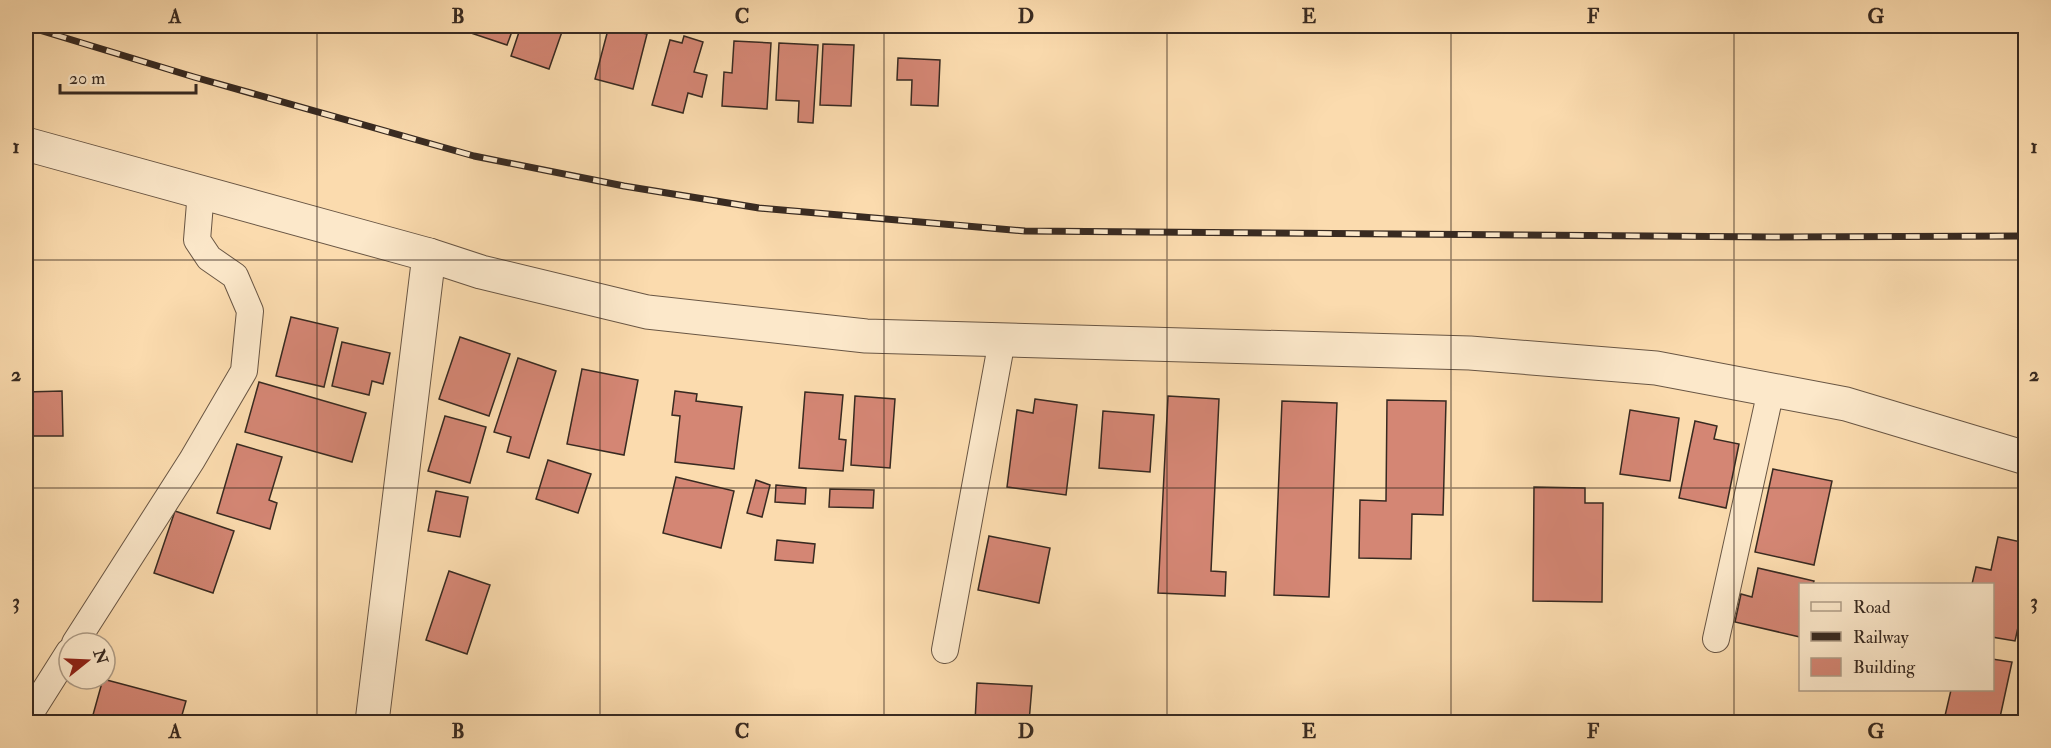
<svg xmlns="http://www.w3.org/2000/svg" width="2051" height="748" font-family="'IM FELL Double Pica',serif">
	<rect width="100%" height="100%" fill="#fbdbae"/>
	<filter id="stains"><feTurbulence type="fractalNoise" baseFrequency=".00333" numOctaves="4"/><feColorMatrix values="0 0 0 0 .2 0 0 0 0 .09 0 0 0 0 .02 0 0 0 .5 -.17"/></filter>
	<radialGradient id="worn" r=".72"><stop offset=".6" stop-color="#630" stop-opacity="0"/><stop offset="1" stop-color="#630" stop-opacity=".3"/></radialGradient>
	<g fill="#d48674" stroke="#382a21" stroke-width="1.5">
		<polygon points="473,26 514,26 507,45 471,33"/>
		<polygon points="521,26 564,26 549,69 511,56"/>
		<polygon points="609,26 647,34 633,89 595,79"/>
		<polygon points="684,36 703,42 694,72 707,75 702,97 688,93 683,113 652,105 670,40 682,43"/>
		<polygon points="734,41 771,43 767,109 722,106 724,72 732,73"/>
		<polygon points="779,43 818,45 813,123 798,122 799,101 776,100"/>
		<polygon points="823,44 854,45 851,106 820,105"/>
		<polygon points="898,58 940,60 938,106 911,105 912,80 897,80"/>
		<polygon points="291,317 338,328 324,387 276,376"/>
		<polygon points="460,337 510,354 489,416 439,399"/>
		<polygon points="342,342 390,353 383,384 372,381 369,395 332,386"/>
		<polygon points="518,358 556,371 529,458 507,452 511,437 494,432"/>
		<polygon points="582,369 638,380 624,455 567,444"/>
		<polygon points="259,382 366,413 352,462 245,432"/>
		<polygon points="62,391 63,436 26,436 26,392"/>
		<polygon points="675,391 697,394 696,401 742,407 734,469 675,462 680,416 672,415"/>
		<polygon points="805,392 843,395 839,439 846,440 843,471 799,468"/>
		<polygon points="855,396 895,399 890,468 851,465"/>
		<polygon points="1168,396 1219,399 1211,571 1226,572 1225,596 1158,593"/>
		<polygon points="1035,399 1077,405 1066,495 1007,487 1017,410 1033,413"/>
		<polygon points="1387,400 1446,401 1443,515 1412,514 1411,559 1359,558 1360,500 1386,501"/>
		<polygon points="1282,401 1337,403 1329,597 1274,595"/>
		<polygon points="1630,410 1679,418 1670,481 1620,474"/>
		<polygon points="1103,411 1154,415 1150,472 1099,468"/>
		<polygon points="445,416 486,427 470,483 428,471"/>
		<polygon points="1695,421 1717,426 1714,439 1739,444 1726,508 1679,498"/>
		<polygon points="237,444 282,457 269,500 277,503 270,529 217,513"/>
		<polygon points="548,460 591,474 578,513 536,499"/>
		<polygon points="1773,469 1832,481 1814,565 1755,552"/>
		<polygon points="676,477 734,491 721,548 663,533"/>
		<polygon points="756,480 770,485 762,517 747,513"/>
		<polygon points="776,485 806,488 805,504 775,502"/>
		<polygon points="1534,487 1585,488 1585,503 1603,503 1602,602 1533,601"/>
		<polygon points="830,489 874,490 873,508 829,507"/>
		<polygon points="436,491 468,497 460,537 428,531"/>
		<polygon points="175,511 234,531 213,593 154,573"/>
		<polygon points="26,528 31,528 30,615 26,615"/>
		<polygon points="989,536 1050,548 1039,603 978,590"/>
		<polygon points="1998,537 2026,543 2026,591 2015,641 1992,637 1992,584 1972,584 1976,567 1991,570"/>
		<polygon points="777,540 815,544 813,563 775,560"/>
		<polygon points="1758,568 1814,581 1813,584 1800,584 1800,637 1735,622 1741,594 1752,597"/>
		<polygon points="449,571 490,585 467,654 426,640"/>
		<polygon points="1992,659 2012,662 1999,722 1944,720 1951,690 1992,690"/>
		<polygon points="103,679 186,701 180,722 91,722"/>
		<polygon points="977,683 1032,686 1029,722 975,722"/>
	</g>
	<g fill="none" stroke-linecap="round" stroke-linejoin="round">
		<g stroke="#695644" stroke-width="28">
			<g id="service">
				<polyline points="1716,639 1771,390"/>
				<polyline points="75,643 192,460 244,371 250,311 235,276 209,258 197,240 201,191"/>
				<polyline points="945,650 1002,340"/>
				<polyline points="26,720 69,652"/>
			</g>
		</g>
		<g stroke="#695644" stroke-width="35">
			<polyline id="minor" points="372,722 429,255"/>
		</g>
		<g stroke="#695644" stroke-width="35">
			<polyline id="tertiary" points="26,144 429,255 481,272 647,312 866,336 1470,353 1656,368 1846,404 2026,458"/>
		</g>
		<use href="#service" stroke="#fce8ca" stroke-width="26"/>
		<use href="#minor" stroke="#fce8ca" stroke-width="33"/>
		<use href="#tertiary" stroke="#fce8ca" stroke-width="33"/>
		<g stroke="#382a21" stroke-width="7">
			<polyline id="rail" points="26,26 194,77 474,156 624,186 759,208 1025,231 1773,237 2026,236"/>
		</g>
		<use href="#rail" stroke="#fce8ca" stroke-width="4.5" stroke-dasharray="14" stroke-linecap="butt"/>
	</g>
	<path fill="none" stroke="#382a21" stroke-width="1.5" stroke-opacity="0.55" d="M317,26V722M600,26V722M884,26V722M1167,26V722M1451,26V722M1734,26V722M26,260H2026M26,488H2026"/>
	<rect width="2051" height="748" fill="none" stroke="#fbdbae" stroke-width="66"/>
	<rect x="1799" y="583" width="195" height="108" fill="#fce8ca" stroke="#ae9c86" stroke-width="1.5"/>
	<rect x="1811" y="602" width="30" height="9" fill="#fce8ca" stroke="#ae9c86" stroke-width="1.5"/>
	<text x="1853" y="613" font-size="18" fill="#382a21">Road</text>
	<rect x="1811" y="632" width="30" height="9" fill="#382a21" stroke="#ae9c86" stroke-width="1.5"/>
	<text x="1853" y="643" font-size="18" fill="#382a21">Railway</text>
	<rect x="1811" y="658" width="30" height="18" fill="#d48674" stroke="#ae9c86" stroke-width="1.5"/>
	<text x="1853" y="673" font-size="18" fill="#382a21">Building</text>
	<g transform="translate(87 661) rotate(72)"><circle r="28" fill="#fce8ca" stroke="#ae9c86" stroke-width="1.5"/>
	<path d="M0-4.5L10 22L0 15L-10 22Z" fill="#8f2418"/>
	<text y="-9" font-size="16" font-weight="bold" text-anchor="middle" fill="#382a21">N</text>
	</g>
	<path d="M60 84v9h136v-9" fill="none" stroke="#382a21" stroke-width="3"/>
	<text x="69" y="84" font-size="18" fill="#382a21" stroke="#fce8ca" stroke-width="4.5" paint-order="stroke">20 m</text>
	<rect x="33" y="33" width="1985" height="682" fill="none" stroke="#382a21" stroke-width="2"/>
	<g font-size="20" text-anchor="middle" font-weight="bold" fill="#382a21">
		<text x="175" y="23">A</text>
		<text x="458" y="23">B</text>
		<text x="742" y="23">C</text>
		<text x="1026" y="23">D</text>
		<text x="1309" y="23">E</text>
		<text x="1593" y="23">F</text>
		<text x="1876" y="23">G</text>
		<text x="16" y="153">1</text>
		<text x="2034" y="153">1</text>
		<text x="16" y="381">2</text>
		<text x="2034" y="381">2</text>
		<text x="16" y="608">3</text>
		<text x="2034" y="608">3</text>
		<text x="175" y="738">A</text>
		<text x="458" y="738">B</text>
		<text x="742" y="738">C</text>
		<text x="1026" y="738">D</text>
		<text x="1309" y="738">E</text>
		<text x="1593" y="738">F</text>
		<text x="1876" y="738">G</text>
	</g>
	<rect width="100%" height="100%" filter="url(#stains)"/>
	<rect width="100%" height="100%" fill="url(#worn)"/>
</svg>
